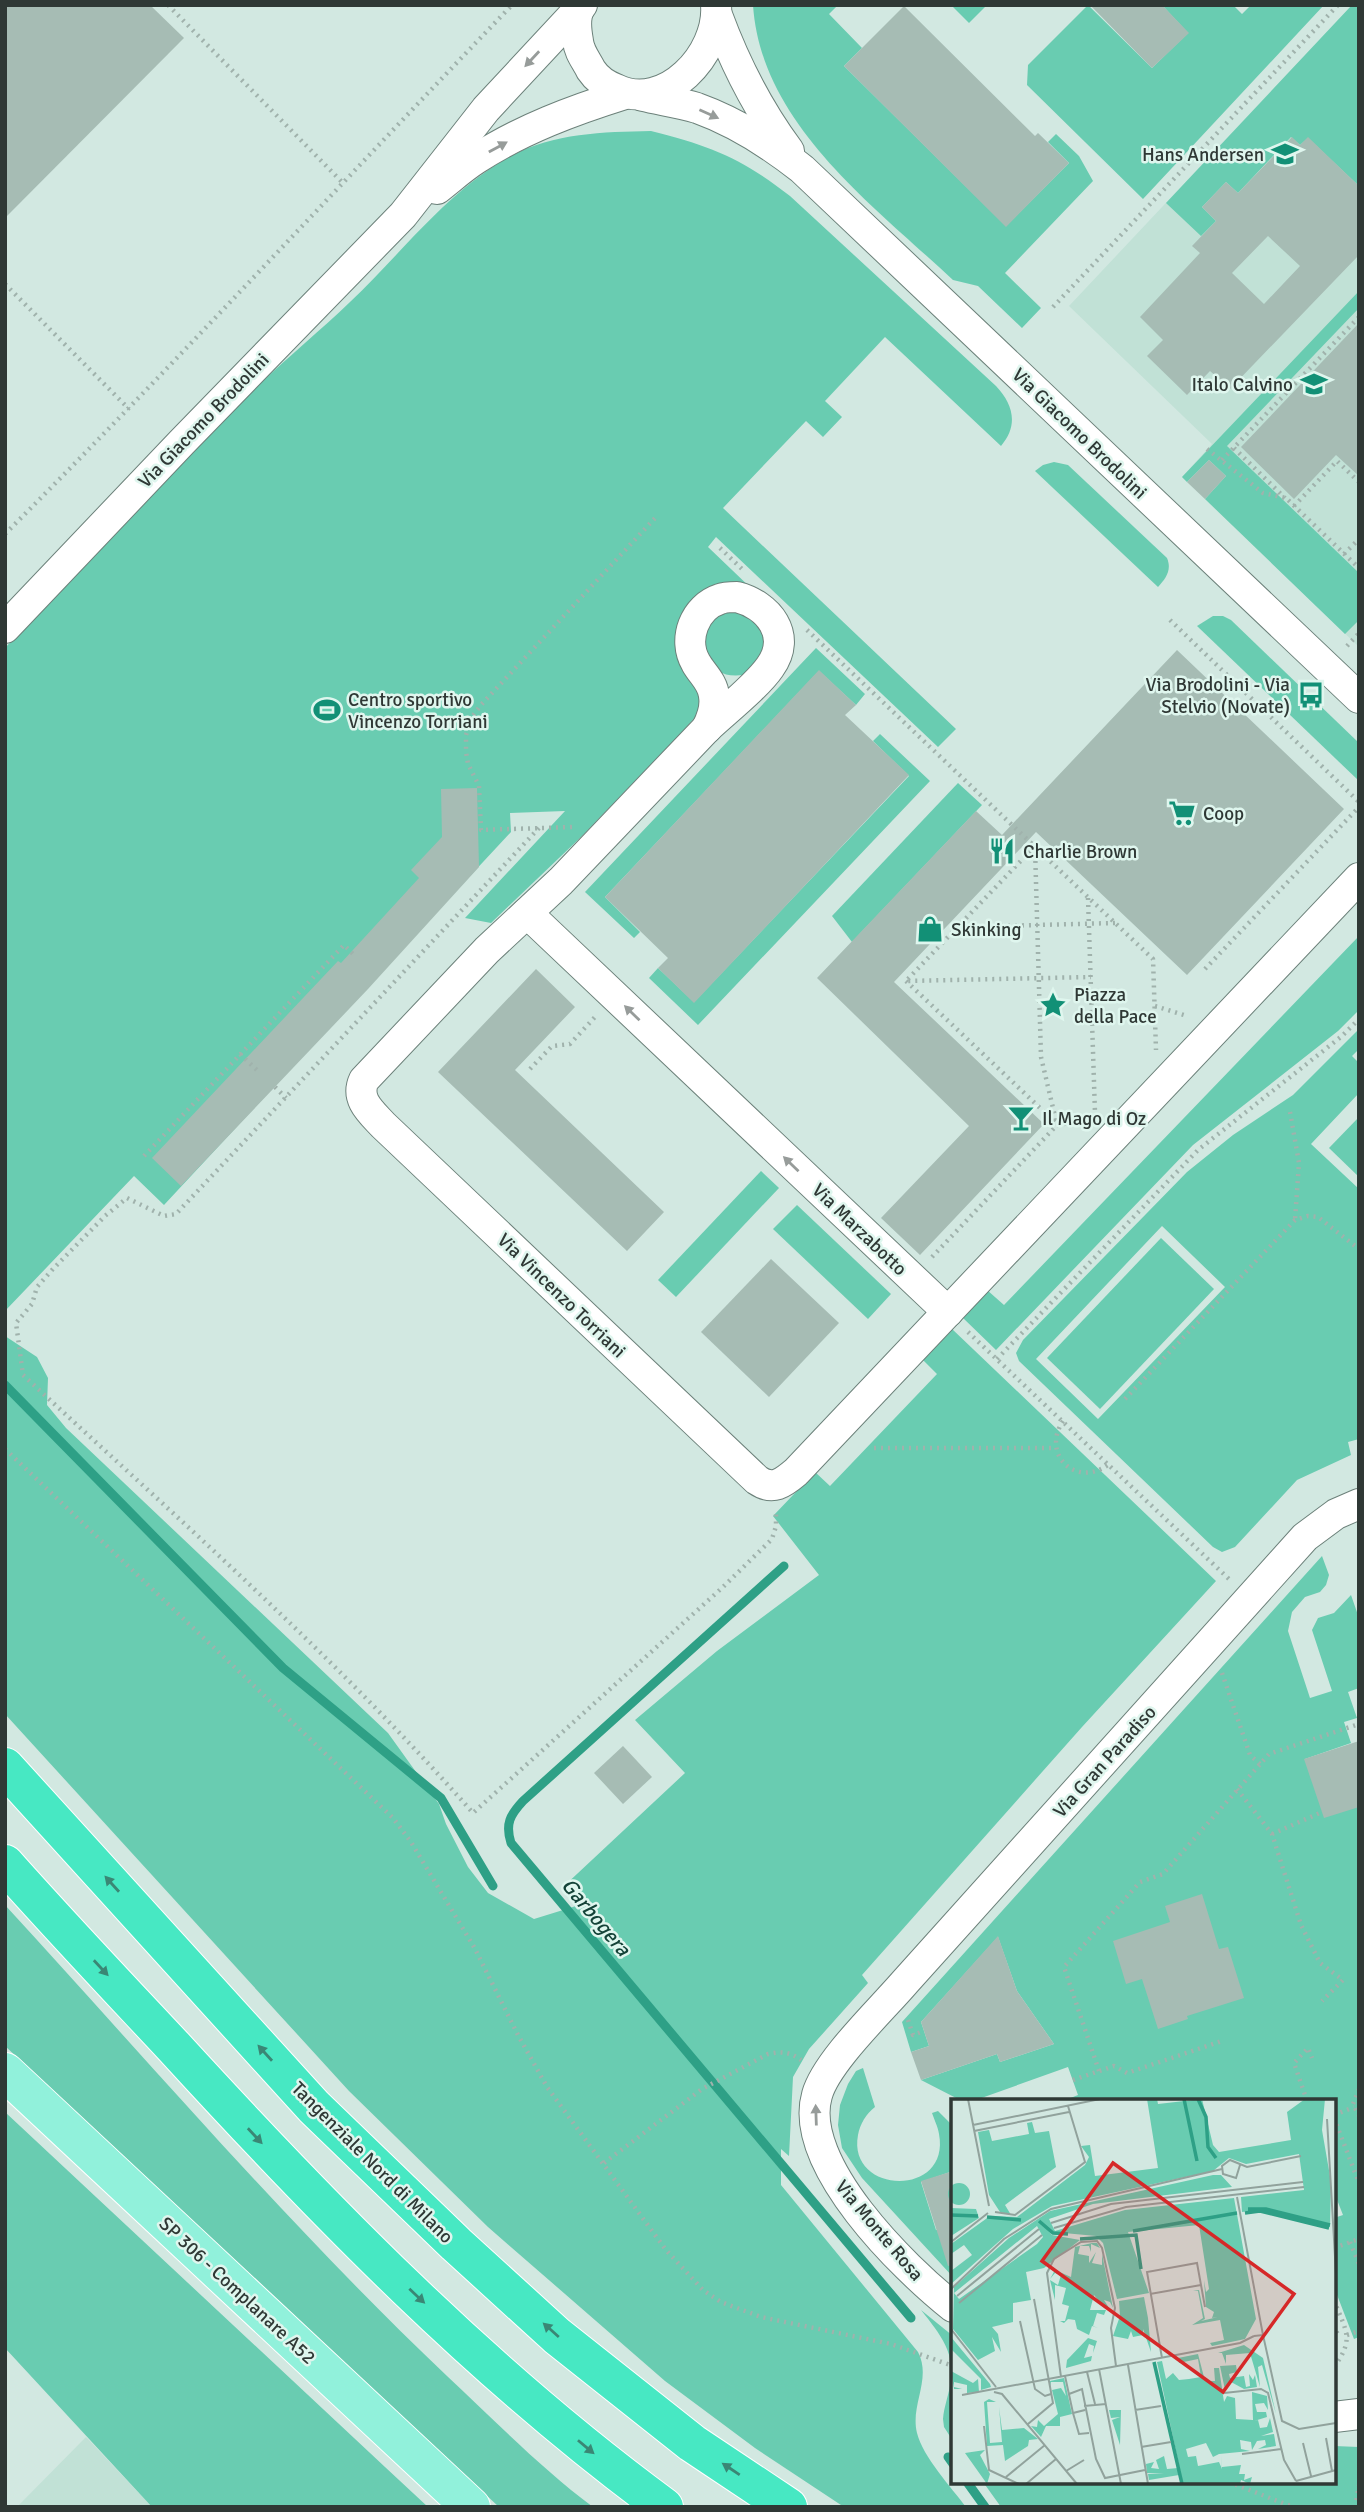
<svg xmlns="http://www.w3.org/2000/svg" width="1364" height="2512" font-family="Signika,sans-serif">
	<rect width="100%" height="100%" fill="#d2e8e1"/>
	<g fill="#c1e1d6">
		<polygon points="1352,5 1359,5 1359,647 1182,477 1212,444 1069,306"/>
		<polygon points="86,2437 152,2507 17,2507"/>
	</g>
	<g fill="#69ccb1" fill-rule="evenodd">
		<path d="M753,5H838L829,14L862,48L844,66L1006,226L1069,163L1048,142L1056,134L1079,156L1093,181L1005,273L1041,308L1022,328L978,286L953,280C872,204 761,124 753,5Z"/>
		<polygon points="951,5 987,5 969,23"/>
		<polygon points="1088,5 1152,68 1188,33 1162,5 1233,5 1242,14 1251,5 1324,5 1143,199 1027,85 1028,65"/>
		<polygon points="1352,5 1359,5 1359,186 1308,138 1300,145 1291,137 1238,193 1226,182 1202,207 1216,221 1201,236 1166,203"/>
		<path d="M651,131C711,146 741,158 790,196L996,386C1013,404 1019,425 1001,446L885,337L825,401L842,417L823,437L806,421L723,508L956,729L938,747L716,537L708,547L755,592L701,599L697,679L702,703L697,715L684,730L581,837L491,923L465,918L565,811L510,813L511,832L164,1205L134,1176L5,1311V648C89,559 173,471 260,384C289,356 321,330 350,302C402,253 447,191 511,156C554,133 603,132 651,131Z"/>
		<polygon points="1359,291 1359,308 1227,446 1359,573 1359,620 1345,634 1205,499 1226,476 1209,460 1187,482 1182,477"/>
		<path d="M1054,462L1068,465L1167,558C1172,570 1166,578 1158,587L1035,471L1043,465Z"/>
		<path d="M724,607L759,616L768,650L744,675C722,677 718,672 703,658L704,622Z"/>
		<polygon points="1213,616 1223,616 1231,620 1359,743 1359,781 1197,626"/>
		<polygon points="816,648 865,694 856,705 819,671 605,897 640,932 634,938 585,892"/>
		<polygon points="880,734 930,781 698,1025 649,978 658,968 694,1002 909,776 873,741"/>
		<polygon points="958,783 982,805 852,942 832,916"/>
		<polygon points="1359,936 1359,1010 1338,1031 1193,1145 996,1350 962,1317 987,1290 1004,1305"/>
		<path d="M1359,1029V1049L1352,1056L1359,1063V1093L1311,1144L1359,1189V1439L1348,1442L1351,1455L1297,1480L1235,1547L1222,1552L1213,1547L1019,1361L1016,1353L1023,1340L1187,1172L1233,1135L1293,1095ZM1162,1226L1225,1287L1098,1419L1036,1359Z"/>
		<polygon points="1359,1117 1359,1177 1329,1148"/>
		<polygon points="761,1171 779,1188 676,1297 658,1280"/>
		<polygon points="797,1205 891,1294 868,1319 773,1229"/>
		<polygon points="1161,1238 1214,1289 1100,1409 1047,1358"/>
		<path d="M951,1328L1216,1581L1082,1727L862,1975L868,1983L809,2049L793,2077L789,2156L781,2149V2185L918,2352C932,2379 910,2405 917,2433C923,2457 951,2487 966,2507H844L755,2448L665,2381L488,2227L349,2091L5,1714V1336L37,1357L48,1378L47,1405L66,1428L388,1733L439,1804L446,1824L468,1867L488,1893L534,1919L576,1906L562,1888L685,1773L635,1720L717,1651L819,1575L773,1516L815,1472L830,1486L937,1374L922,1359Z"/>
		<polygon points="1322,1556 1329,1575 1326,1585 1320,1592 1305,1597 1292,1612 1288,1631 1310,1698 1332,1691 1312,1630 1318,1618 1334,1613 1351,1595 1359,1618 1359,1688 1348,1692 1357,1718 1344,1722 1351,1743 1305,1759 1359,1807 1359,2337 1354,2339 1334,2287 1334,2218 1343,2215 1334,2192 1334,2101 1063,2101 1078,2095 1068,2067 973,2101 960,2100 921,2080 997,2054 1000,2062 1054,2044 1017,1991 998,1937 921,2022 929,2046 911,2052 902,2022"/>
		<path d="M5,1905C150,2063 291,2228 447,2376C494,2420 541,2468 593,2507H499L5,2046Z"/>
		<path d="M863,2068L875,2107C866,2114 860,2124 858,2135C847,2195 951,2198 939,2134C938,2127 934,2119 932,2113L938,2111L953,2126V2171L921,2182L936,2230L953,2225V2277L862,2178L842,2148L838,2125L840,2105L848,2084L856,2071Z"/>
		<polygon points="5,2112 385,2467 428,2507 152,2507 5,2348"/>
		<path d="M921,2310L953,2336V2441L944,2427L943,2419C944,2407 948,2397 950,2386C957,2354 940,2334 921,2310Z"/>
		<polygon points="1334,2446 1359,2447 1359,2507 1001,2507 983,2482 1334,2482"/>
	</g>
	<g fill="none" stroke-linecap="round" stroke-linejoin="round">
		<g stroke="#2ea086" stroke-width="9">
			<polyline points="5,1385 283,1668 441,1798 493,1886"/>
			<path d="M784,1566L523,1801C510,1815 505,1824 511,1843L911,2318"/>
			<polyline points="948,2457 953,2464"/>
			<polyline points="967,2482 985,2507"/>
		</g>
	</g>
	<g fill="#a6bcb4" fill-rule="evenodd">
		<polygon points="5,5 150,5 184,38 5,218"/>
		<polygon points="1090,5 1162,5 1189,33 1152,68"/>
		<polygon points="904,6 1035,136 1038,133 1069,163 1006,227 844,66"/>
		<path d="M1292,137L1300,145L1308,137L1359,186V255L1230,389L1210,371L1187,395L1147,356L1163,340L1140,317L1200,253L1192,246L1216,221L1202,207L1226,182L1238,193ZM1268,236L1300,266L1264,304L1232,273Z"/>
		<polygon points="1359,323 1359,476 1336,455 1294,499 1241,447"/>
		<polygon points="1209,460 1226,476 1205,499 1187,482"/>
		<polygon points="1177,650 1344,809 1187,975 1036,832 894,982 1044,1124 920,1255 881,1218 969,1126 817,978 976,811 1002,835"/>
		<polygon points="819,670 856,705 845,715 909,775 694,1003 658,968 668,958 605,897"/>
		<polygon points="477,788 479,867 368,989 181,1186 152,1158 338,961 341,963 419,878 411,870 442,837 441,789"/>
		<polygon points="536,969 575,1007 515,1070 664,1212 627,1251 438,1072"/>
		<polygon points="771,1259 839,1323 769,1397 701,1332"/>
		<polygon points="1359,1741 1359,1807 1324,1818 1304,1759"/>
		<polygon points="623,1746 652,1777 623,1804 594,1773"/>
		<polygon points="1202,1894 1219,1949 1228,1947 1244,1998 1187,2016 1188,2019 1158,2029 1142,1979 1126,1984 1113,1941 1170,1922 1165,1906"/>
		<polygon points="998,1936 1017,1991 1054,2044 1000,2062 997,2054 921,2080 911,2052 929,2046 921,2022"/>
		<polygon points="953,2171 953,2265 948,2266 921,2181"/>
	</g>
	<g fill="none" stroke-linecap="round" stroke-linejoin="round">
		<g stroke="#6c817a" stroke-width="32">
			<g id="minor">
				<path d="M582,5C574,14 576,30 578,41C579,52 586,60 591,70C597,79 605,85 616,89C665,113 720,54 716,5"/>
				<path d="M717,15C735,64 758,109 789,151"/>
				<path d="M643,96C660,100 680,103 697,108C736,122 769,143 802,169L1359,698"/>
				<path d="M437,189C450,179 462,168 476,159C522,129 574,110 625,94"/>
				<path d="M737,597C768,605 793,635 770,667C757,686 725,711 707,728C712,718 716,708 714,696C713,682 702,674 696,663C682,639 695,607 720,599C725,597 732,597 737,597Z"/>
				<polyline points="5,628 182,442 403,215 486,109 579,9"/>
				<path d="M707,728L561,881L487,950L364,1080C355,1099 371,1112 383,1125L757,1480C773,1491 783,1483 796,1472L1359,878"/>
				<polyline points="527,913 948,1312"/>
				<path d="M953,2307C904,2268 797,2164 817,2095C826,2062 881,2010 905,1982L1305,1537L1336,1514L1359,1504"/>
				<polyline points="1334,2417 1359,2414"/>
			</g>
		</g>
		<g stroke="#fff" stroke-width="40">
			<polyline id="major" points="5,2072 471,2507"/>
		</g>
		<g stroke="#fff" stroke-width="40">
			<g id="highway">
				<polyline points="5,1767 314,2107 456,2244 557,2336 692,2443 788,2507"/>
				<path d="M5,1864C60,1926 117,1986 174,2047C325,2212 483,2374 664,2507"/>
			</g>
		</g>
		<g stroke="#a0b2ac" stroke-width="4.5" stroke-dasharray="2 5" stroke-linecap="butt">
			<polyline points="168,5 342,182"/>
			<polyline points="5,284 129,409"/>
			<polyline points="1053,307 1338,5"/>
			<polyline points="1234,448 1285,498"/>
			<polyline points="1207,449 1263,493 1286,498 1359,568"/>
			<polyline points="1222,460 1359,317"/>
			<polyline points="1294,506 1337,461 1359,482"/>
			<path d="M5,534C178,361 343,181 512,5"/>
			<polyline points="720,548 742,569"/>
			<polyline points="1344,554 1359,539"/>
			<polyline points="1170,620 1359,802"/>
			<polyline points="807,630 1153,959 1156,1050"/>
			<polyline points="1347,646 1359,633"/>
			<polyline points="572,827 481,830 479,786 468,764 466,752 466,735 472,717 480,706 656,517"/>
			<path d="M539,828L176,1214L164,1216L127,1198L105,1216L53,1269L37,1287L32,1304L16,1323L23,1375C176,1517 335,1656 473,1813L723,1587L772,1539L776,1526V1511"/>
			<polyline points="1035,846 906,981 1091,977"/>
			<polyline points="1035,847 1041,1057 1057,1125"/>
			<polyline points="1088,898 1095,1113"/>
			<polyline points="959,927 1115,923"/>
			<polyline points="1205,969 1359,807"/>
			<polyline points="906,981 1057,1124"/>
			<polyline points="1155,1006 1187,1016"/>
			<polyline points="240,1054 260,1073"/>
			<polyline points="530,1069 552,1046 570,1044 595,1017"/>
			<polyline points="275,1087 286,1098"/>
			<polyline points="1290,1112 1299,1163 1295,1220"/>
			<polyline points="144,1156 344,945 356,957"/>
			<polyline points="932,1257 1057,1125 1090,1120"/>
			<polyline points="968,1332 1229,1579"/>
			<polyline points="997,1359 1198,1150 1342,1036 1359,1019"/>
			<polyline points="1125,1399 1295,1220 1308,1216 1318,1217 1359,1249"/>
			<path d="M1063,1421C1041,1454 1075,1488 1108,1465"/>
			<polyline points="874,1448 1056,1448"/>
			<polyline points="5,1449 393,1818 411,1842 474,1947 518,2035 547,2087 666,2250 703,2290 721,2302 761,2317 891,2344 953,2366"/>
			<polyline points="1222,1673 1250,1755 1260,1764"/>
			<polyline points="1237,1789 1272,1834 1301,1925 1320,1963 1343,1980 1322,2001"/>
			<polyline points="1272,1834 1322,1812"/>
			<polyline points="908,2020 913,2035 924,2031"/>
			<polyline points="1099,2071 1064,1967 1140,1882 1163,1874 1269,1754 1359,1724"/>
			<polyline points="1073,2080 1114,2066 1127,2073 1222,2041"/>
			<polyline points="1359,2089 1353,2104 1359,2116"/>
			<polyline points="1307,2101 1294,2063 1308,2048 1312,2058"/>
			<polyline points="1334,2115 1354,2107"/>
			<polyline points="1334,2118 1359,2183"/>
			<path d="M604,2163L702,2089L768,2054C782,2051 790,2052 801,2060"/>
			<polyline points="1350,2242 1359,2264"/>
			<polyline points="1334,2248 1359,2239"/>
			<path d="M1334,2300C1346,2332 1355,2338 1334,2367"/>
			<polyline points="1334,2325 1338,2335 1334,2337"/>
			<polyline points="1347,2335 1359,2331"/>
			<polyline points="1229,2482 1293,2507"/>
			<polyline points="1355,2507 1359,2485"/>
		</g>
		<use href="#minor" stroke="#fff" stroke-width="30"/>
		<use href="#major" stroke="#91f1db" stroke-width="38"/>
		<use href="#highway" stroke="#47e8c3" stroke-width="38"/>
	</g>
	<defs><path id="oneway-solid" d="M-6-.8H1V-3.2L6.5 0L1 3.2V.8H-6Z" transform="scale(1.75)"/></defs>
	<g fill="#979c9a">
		<use href="#oneway-solid" transform="translate(532 59) rotate(133)"/>
		<use href="#oneway-solid" transform="translate(709 114) rotate(24)"/>
		<use href="#oneway-solid" transform="translate(498 147) rotate(-29)"/>
		<use href="#oneway-solid" transform="translate(632 1013) rotate(-136)"/>
		<use href="#oneway-solid" transform="translate(791 1164) rotate(-136)"/>
		<use href="#oneway-solid" transform="translate(816 2115) rotate(-92)"/>
	</g>
	<g fill="#3a8775">
		<use href="#oneway-solid" transform="translate(112 1884) rotate(-132)"/>
		<use href="#oneway-solid" transform="translate(101 1968) rotate(47)"/>
		<use href="#oneway-solid" transform="translate(265 2053) rotate(-132)"/>
		<use href="#oneway-solid" transform="translate(255 2136) rotate(47)"/>
		<use href="#oneway-solid" transform="translate(417 2296) rotate(43)"/>
		<use href="#oneway-solid" transform="translate(551 2330) rotate(-138)"/>
		<use href="#oneway-solid" transform="translate(586 2447) rotate(40)"/>
		<use href="#oneway-solid" transform="translate(731 2469) rotate(-146)"/>
	</g>
	<defs>
		<g id="school-bare" transform="scale(2.1)"><path d="M0-5L7-2L0 1L-7-2ZM-4 1L0 2.5L4 1V4Q0 6-4 4Z" fill="#129076" stroke="#dff6ee" stroke-width="2.5" paint-order="stroke"/></g>
		<g id="bus-bare" transform="scale(2.1)"><path d="M-5-6H5V4H4V6H2V4H-2V6H-4V4H-5ZM-3.5-4V0h7V-4ZM-3.5 1.2v1.5H-2V1.2ZM2 1.2v1.5H3.5V1.2Z" fill="#129076" stroke="#dff6ee" stroke-width="2.5" paint-order="stroke"/></g>
		<g id="stadium-bare" transform="scale(2.1)"><path d="M0-5a6.5 5 0 1 0 0 10a6.5 5 0 1 0 0-10ZM-3.5-1.8h7v3.6h-7Z" fill="#129076" stroke="#dff6ee" stroke-width="2.5" paint-order="stroke"/></g>
		<g id="supermarket-bare" transform="scale(2.1)"><path d="M-6-5.5h2.5l.6 2H6L4.5 2H-2.5L-4.4-4H-6ZM-1.5 3.2a1.3 1.3 0 1 0 .1 0ZM3 3.2a1.3 1.3 0 1 0 .1 0Z" fill="#129076" stroke="#dff6ee" stroke-width="2.5" paint-order="stroke"/></g>
		<g id="restaurant-bare" transform="scale(2.1)"><path d="M-5-6h1v4h1v-4h1v4h1v-4h1v5L-1.5 .5V6h-2V.5L-5-1ZM5-6V6H3V1.5H1.5Q1.5-4 5-6Z" fill="#129076" stroke="#dff6ee" stroke-width="2.5" paint-order="stroke"/></g>
		<g id="shop-bare" transform="scale(2.1)"><path d="M-5-2.5h2.3a2.7 3.5 0 0 1 5.4 0H5L5.5 6h-11ZM-1.5-2.5h3a1.5 2.3 0 0 0-3 0Z" fill="#129076" stroke="#dff6ee" stroke-width="2.5" paint-order="stroke"/></g>
		<g id="sight-bare" transform="scale(2.1)"><path d="M0-6L1.8-2.2L6-1.7L2.9 1.2L3.7 5.4L0 3.3L-3.7 5.4L-2.9 1.2L-6-1.7L-1.8-2.2Z" fill="#129076" stroke="#dff6ee" stroke-width="2.5" paint-order="stroke"/></g>
		<g id="bar-bare" transform="scale(2.1)"><path d="M-6-5H6L.8 .8V4.5H3.5V6h-7V4.5H-.8V.8Z" fill="#129076" stroke="#dff6ee" stroke-width="2.5" paint-order="stroke"/></g>
	</defs>
	<g fill-rule="evenodd">
		<use href="#school-bare" x="1285" y="154"/>
		<use href="#school-bare" x="1314" y="384"/>
		<use href="#bus-bare" x="1311" y="695"/>
		<use href="#stadium-bare" x="327" y="710"/>
		<use href="#supermarket-bare" x="1182" y="813"/>
		<use href="#restaurant-bare" x="1002" y="851"/>
		<use href="#shop-bare" x="930" y="929"/>
		<use href="#sight-bare" x="1053" y="1005"/>
		<use href="#bar-bare" x="1021" y="1118"/>
	</g>
	<g text-anchor="middle" stroke-width="5" stroke-linejoin="round" paint-order="stroke">
		<g font-size="19" fill="#2f3835" stroke="#dff6ee" text-anchor="start">
			<text x="1264" y="161" text-anchor="end">Hans Andersen</text>
			<text x="1293" y="391" text-anchor="end">Italo Calvino</text>
			<text x="1290" y="691" text-anchor="end">Via Brodolini - Via<tspan x="1290" dy="22">Stelvio (Novate)</tspan></text>
			<text x="348" y="706">Centro sportivo<tspan x="348" dy="22">Vincenzo Torriani</tspan></text>
			<text x="1203" y="820">Coop</text>
			<text x="1023" y="858">Charlie Brown</text>
			<text x="951" y="936">Skinking</text>
			<text x="1074" y="1001">Piazza<tspan x="1074" dy="22">della Pace</tspan></text>
			<text x="1042" y="1125">Il Mago di Oz</text>
		</g>
		<g font-size="19" fill="#2f3835" stroke="#dff6ee">
			<text transform="translate(203 420) rotate(-46)" y="7">Via Giacomo Brodolini</text>
			<text transform="translate(1080 433) rotate(44)" y="7">Via Giacomo Brodolini</text>
			<text transform="translate(860 1229) rotate(44)" y="7">Via Marzabotto</text>
			<text transform="translate(562 1295) rotate(44)" y="7">Via Vincenzo Torriani</text>
			<text transform="translate(1104 1761) rotate(-48)" y="7">Via Gran Paradiso</text>
			<text transform="translate(373 2162) rotate(45)" y="7">Tangenziale Nord di Milano</text>
			<text transform="translate(880 2230) rotate(50)" y="7">Via Monte Rosa</text>
			<text transform="translate(238 2290) rotate(43)" y="7">SP 306 - Complanare A52</text>
		</g>
		<g font-size="21" font-style="italic" fill="#144338" stroke="#dff6ee">
			<text transform="translate(596 1917) rotate(50)" y="7">Garbogera</text>
		</g>
	</g>
	<g transform="translate(951 2099)">
		<rect width="385" height="385" fill="#d2e8e1"/>
		<path d="M196,0H206L207,5L251,0L262,46L268,53L340,41L336,13L354,0H374L371,31L380,83L379,128L308,111L291,113L290,98L353,91L348,55L295,65L278,59L262,72L101,107L62,130L0,185V172L21,156L13,146L0,155V145L39,117L66,118L134,66L138,58L130,47L139,46L144,77L207,69ZM81,23L84,34L98,32L105,68L54,106L60,116L49,113L38,96L27,33L38,31L41,42L78,35L76,24ZM262,76H270L281,88L142,105L98,120L104,132L174,111L283,99L305,220L294,240L261,247L259,244L273,241L269,221L241,226L252,219L247,192H242L248,191L254,220L250,222L267,218L261,219L263,213L255,208L253,181L255,193L258,190L248,126L177,133L198,194L166,200L152,144L145,137L102,133L88,121L101,136L129,141L93,169L75,173L80,201L62,204V223L41,228L47,235L50,253L41,238L44,252L27,261L2,230L3,188L58,139L99,112ZM86,127L92,138L86,145L8,200L3,194ZM-3 95a11 11 0 1 1 22 0a11 11 0 1 1-22 0ZM0,109L25,110L28,119L0,137ZM141,144H146L149,149L140,145V153L138,147H129L127,155L138,157V164L145,153L141,164L151,166V155L162,209L159,203L153,201L158,209L152,207L143,196L139,211H155L153,216L146,214L142,227L147,229L141,227L138,236L126,230L124,221L117,220L113,224L109,222H114L118,207L111,205L115,189L104,186V201L99,181L107,186L110,176L104,174L99,180L104,171L120,178L124,148ZM193,198L197,219L200,253L192,230V236L182,238L180,232L177,240L162,237L169,217L168,202ZM0,238L39,285L40,288L30,291V280L0,250ZM137,239L146,242L142,254L143,247L138,245L133,259L141,257L140,262L115,269L116,261ZM293,246L312,259L325,315L311,266L307,268L309,288L299,254L275,256V265L271,254H267ZM247,255L254,282H264L263,269H268L273,303L276,297L284,299L285,320L302,321L301,293L316,297L317,311L313,304L304,305L306,313H315L316,318L303,322L307,321L309,329L316,328L319,319L322,333L310,337L323,335L325,347L307,350L315,346L314,341L306,342L301,351L300,343L289,341L290,350L299,352L268,355L262,358L255,344L235,350L237,358L245,357L247,367L268,363L271,370L270,356L271,368L290,366L288,375H294L293,381L301,378L299,385L290,381L289,385H232L206,263L211,262L215,280L222,274L228,281L238,280L250,278L247,260L228,264L227,259ZM285,266L286,273L278,275L279,279L293,277L295,288L299,287L298,275L302,281L304,276L306,288L293,290L280,283L274,291L269,267ZM0,272L22,284L27,280L28,293L16,294V286L3,283V288L11,290H3ZM113,279L121,315L109,318V327H95L90,338L80,327L86,328L87,321L93,327L107,315L101,291L110,289L115,297L112,283H100V289L99,282ZM38,300L45,303H36L39,344L51,343L48,308L51,331L73,329L87,340L78,341L77,347L54,362L52,346L36,347L33,303ZM158,311H170L169,346L161,321L169,318L160,319ZM34,351L29,356L39,375L36,385L14,354ZM213,357L216,370L227,369L228,376L198,381L197,375L213,374H196L195,365L203,363L200,369L208,370L205,361Z" fill="#69ccb1" fill-rule="evenodd"/>
		<path fill="none" stroke="#2ea086" stroke-width="3.5" d="M233,0L246,62M247,0L255,18L257,48L265,59M297,110H315L379,126M294,114L309,112L378,129M0,116L27,117M36,118L70,121M88,122L102,134L117,135M182,132L286,114M129,140L185,136L190,170M203,263L231,385"/>
		<path fill="none" stroke="#91a29c" stroke-width="2" d="M17,0L38,107M376,20L385,175M22,26L149,0M23,32L118,13M289,66L285,79L272,75L271,67L279,61L296,68L350,57M286,98L312,236M44,113L64,116L134,63L117,7M100,124L160,105L352,83M103,129L175,108L353,88M0,143L37,114M0,190L53,140L100,110L271,70M199,195L250,186M6,197L88,130M8,204L91,136M69,222L84,290L94,297L100,295M0,230L45,288M303,237L312,236L331,322L348,330L385,324M211,259L196,173L246,164L254,208M177,266L197,385M148,270L170,385M136,273L144,305M114,277L122,314L134,311M110,278L96,174L103,160L130,143L146,142L151,149L164,209L160,229L165,267M43,293L51,295L126,385M273,294L310,290L317,294L333,361L345,382M118,295L131,290L145,360L154,379L194,371M11,296L289,244L303,237M133,307L155,305M184,311L210,307M122,314L128,335L138,334M77,325L102,304L83,200M33,327L38,371L68,385M375,339L381,372M352,344L360,377M190,348L220,343M291,355L330,350M115,372L133,361M55,378L94,346M345,382L385,371M75,385L105,360"/>
		<path fill="#d62828" fill-opacity="0.15" stroke="#d62828" stroke-width="3.5" d="M162,64L343,195L272,293L91,162Z"/>
		<rect width="385" height="385" fill="none" stroke="#2f3835" stroke-width="3.5"/>
	</g>
	<rect width="1364" height="2512" fill="none" stroke="#2f3835" stroke-width="14"/>
</svg>
